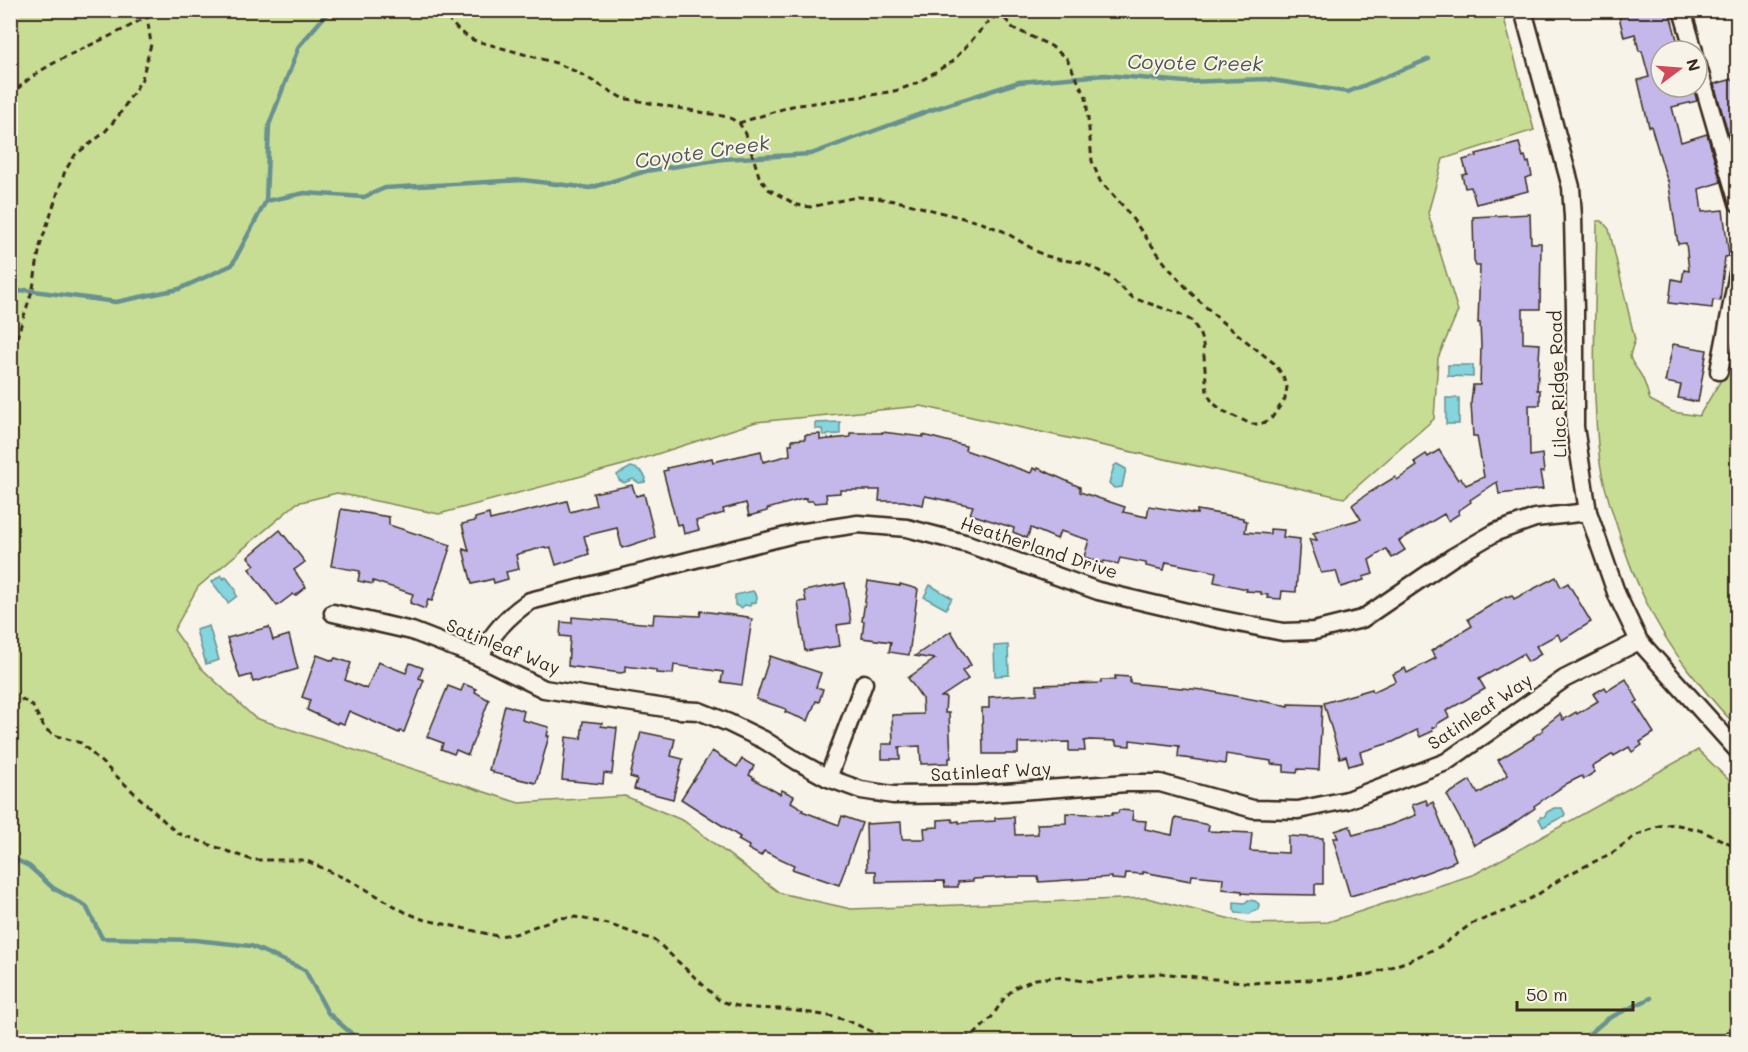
<svg xmlns="http://www.w3.org/2000/svg" width="1748" height="1052" font-family="Mali,sans-serif">
	<rect width="100%" height="100%" fill="#f7f3e8"/>
	<filter id="ink" filterUnits="userSpaceOnUse"><feTurbulence type="fractalNoise" baseFrequency=".0167" numOctaves="2"/><feDisplacementMap in="SourceGraphic" scale="12" xChannelSelector="R" yChannelSelector="G"/><feConvolveMatrix kernelMatrix="1 2 1 2 8 2 1 2 1" color-interpolation-filters="sRGB"/></filter>
	<g filter="url(#ink)">
		<g fill="#c7dd93" stroke="#818458" stroke-width="1.5">
			<polygon points="10,11 1502,11 1534,130 1443,159 1428,213 1458,311 1438,358 1434,419 1344,498 921,406 756,422 623,465 439,514 337,493 297,503 198,587 174,630 200,667 255,718 519,803 625,796 684,821 780,893 851,909 1147,898 1251,924 1328,922 1475,874 1698,750 1737,788 1737,1041 11,1041"/>
			<path d="M1597,221H1602L1609,229L1635,340C1628,358 1628,357 1639,372C1645,380 1647,391 1650,400L1673,412L1699,416L1720,382L1737,346V726C1719,710 1704,689 1689,671C1653,625 1632,576 1615,520C1609,502 1603,482 1600,463C1590,383 1596,302 1597,221Z"/>
		</g>
		<g fill="#84d5de" stroke="#679191" stroke-width="1.5">
			<polygon points="1448,365 1473,365 1473,377 1448,376"/>
			<rect x="1446" y="398" width="13" height="26"/>
			<polygon points="840,422 840,434 823,435 822,429 815,429 815,423"/>
			<polygon points="1117,464 1126,469 1122,487 1114,488 1109,483 1114,466"/>
			<path d="M631,467C637,468 643,472 646,478L645,482L639,483L633,479L624,483L619,480L617,475L618,474Z"/>
			<polygon points="221,575 224,579 226,577 236,590 235,592 237,596 228,603 212,582"/>
			<polygon points="930,585 952,598 946,609 924,597"/>
			<polygon points="753,591 757,597 756,602 751,603 750,606 745,605 741,608 735,605 735,595"/>
			<polygon points="209,626 219,660 206,664 196,630"/>
			<polygon points="1008,645 1009,675 995,676 994,646"/>
			<polygon points="1554,808 1562,808 1565,814 1564,816 1543,827 1539,819 1540,817 1544,817 1547,812"/>
			<polygon points="1248,900 1255,901 1259,904 1258,910 1255,910 1250,914 1236,913 1234,909 1234,902 1245,903"/>
		</g>
		<g fill="none" stroke-linecap="round" stroke-linejoin="round">
			<g stroke="#679191" stroke-width="4.5">
				<polyline points="266,201 305,193 364,197 385,188 523,180 590,188 646,171 723,159 811,154 931,110 1019,82 1105,75 1186,82 1266,79 1348,92 1429,59"/>
				<polyline points="10,294 26,290 116,302 179,289 232,265 266,201 269,125 299,46 330,10"/>
				<polyline points="10,857 29,866 53,888 86,906 102,938 195,940 251,946 305,970 328,1013 361,1042"/>
				<polyline points="1580,1042 1607,1019 1651,998"/>
			</g>
		</g>
		<g fill="#c3b8e9" stroke="#3b2a1e" stroke-width="1.5">
			<polygon points="1642,10 1669,10 1680,51 1661,51 1661,87 1693,87 1697,101 1672,107 1681,142 1707,134 1721,182 1699,189 1702,212 1723,210 1729,256 1725,257 1720,301 1713,300 1712,308 1669,303 1672,279 1682,281 1684,270 1689,271 1686,243 1678,244 1668,180 1667,180 1651,126 1649,127 1638,80 1649,77 1642,51 1639,51 1635,34 1624,37 1619,17"/>
			<polygon points="1737,78 1737,164 1714,84"/>
			<polygon points="1519,143 1523,157 1525,156 1527,163 1529,162 1532,176 1525,178 1528,191 1476,204 1471,187 1465,188 1462,175 1467,174 1463,160 1477,156 1476,154"/>
			<polygon points="1530,214 1531,243 1541,243 1540,309 1523,309 1523,343 1540,344 1537,390 1540,390 1540,405 1529,405 1530,456 1542,454 1544,472 1540,472 1543,489 1499,494 1497,482 1470,500 1471,502 1458,511 1459,514 1448,521 1444,514 1399,541 1405,550 1392,558 1386,549 1369,560 1373,574 1363,577 1364,580 1341,587 1336,571 1321,573 1309,539 1317,540 1313,533 1361,519 1352,505 1367,494 1395,477 1397,480 1417,466 1414,462 1426,454 1428,457 1439,450 1458,480 1461,478 1466,485 1484,477 1477,436 1473,436 1471,403 1473,385 1480,385 1481,346 1480,323 1478,323 1480,266 1476,266 1474,261 1473,217"/>
			<polygon points="1673,344 1707,350 1698,402 1678,398 1681,385 1665,382"/>
			<polygon points="882,432 923,437 923,435 966,446 965,450 1031,473 1033,468 1037,470 1038,468 1080,487 1080,492 1125,507 1123,512 1147,517 1149,506 1197,514 1197,510 1243,518 1243,520 1247,521 1245,532 1270,534 1270,529 1284,530 1283,537 1300,539 1296,592 1282,591 1281,599 1267,598 1268,595 1261,594 1261,592 1246,591 1247,589 1214,582 1216,572 1166,562 1164,570 1146,566 1146,563 1120,558 1118,564 1104,561 1103,563 1084,557 1089,540 1060,531 1057,539 1031,528 1027,538 1013,532 1014,528 970,514 973,506 925,496 923,505 903,501 879,501 880,490 840,490 840,493 826,494 827,502 814,503 813,501 806,501 806,498 767,509 767,511 749,516 746,503 723,509 724,513 696,521 699,530 684,534 682,524 677,525 663,471 668,470 667,468 712,458 713,462 761,451 763,462 790,455 789,444 792,444 792,440 805,439 805,435 820,434 820,440 850,437 850,433 882,433"/>
			<polygon points="632,485 636,496 644,494 655,537 653,538 622,548 617,528 584,536 589,554 556,565 551,548 546,549 545,547 518,554 516,555 519,569 506,572 508,579 494,583 493,579 472,584 463,549 469,551 462,524 475,521 475,518 489,514 490,520 567,501 570,512 596,505 593,493"/>
			<polygon points="341,509 389,517 389,525 451,545 432,601 428,600 425,609 410,603 413,594 373,581 373,584 358,581 360,571 331,566"/>
			<polygon points="280,530 305,562 294,570 306,587 295,596 293,594 277,606 249,569 255,565 248,557"/>
			<polygon points="1556,577 1561,587 1568,583 1591,622 1561,641 1558,634 1536,646 1541,654 1528,662 1523,654 1479,679 1485,689 1446,711 1449,717 1437,724 1437,726 1432,728 1433,731 1420,737 1417,730 1393,742 1360,752 1363,762 1349,766 1346,756 1340,758 1324,703 1372,689 1373,692 1396,681 1393,674 1405,668 1407,673 1436,658 1431,651 1472,626 1468,619 1506,596 1507,597 1512,595 1514,599"/>
			<polygon points="868,581 900,586 900,584 918,589 909,655 889,652 891,642 862,638 864,621 862,621"/>
			<polygon points="845,583 851,623 837,625 840,646 805,651 798,602 806,601 804,591"/>
			<polygon points="701,611 748,617 748,618 752,619 742,685 721,682 723,672 674,665 673,674 656,673 656,670 625,666 625,672 621,673 568,666 570,637 560,636 561,622 572,623 572,617 653,624 654,614 700,616"/>
			<polygon points="269,627 273,640 289,635 298,669 253,682 251,675 240,678 227,638"/>
			<polygon points="951,631 971,665 962,671 968,679 941,697 946,697 945,713 949,713 951,758 949,758 949,763 921,764 920,746 899,747 900,759 882,759 882,744 893,744 892,715 923,714 922,698 908,678 935,659 915,656"/>
			<polygon points="317,655 333,661 335,658 351,663 345,680 367,689 378,662 406,673 410,663 423,668 419,678 424,680 404,732 400,731 399,733 349,711 344,724 338,722 337,724 307,710 310,700 302,697"/>
			<polygon points="770,656 821,673 816,687 823,689 819,702 816,701 808,721 785,712 786,709 756,699"/>
			<polygon points="1115,676 1130,677 1130,683 1203,690 1289,706 1289,704 1322,705 1319,770 1298,769 1297,773 1284,772 1284,765 1271,764 1271,761 1226,754 1225,764 1178,757 1179,746 1130,740 1130,746 1116,745 1116,741 1089,740 1084,741 1085,751 1069,751 1069,742 1018,743 1018,754 983,754 982,708 989,708 989,697 1037,694 1037,685 1101,683 1101,680 1115,680"/>
			<polygon points="1626,679 1638,701 1635,703 1654,733 1640,742 1642,745 1632,752 1629,747 1614,756 1613,754 1592,767 1595,772 1584,779 1582,776 1568,783 1534,806 1535,808 1505,829 1474,845 1447,795 1470,780 1478,794 1508,775 1498,760 1534,738 1533,737 1543,730 1542,728 1560,714 1563,720 1576,712 1577,714 1598,701 1593,694 1605,687 1607,691"/>
			<polygon points="464,684 476,689 475,692 489,700 468,755 456,750 454,754 441,749 443,743 427,737 448,686 461,691"/>
			<polygon points="505,705 524,711 522,720 549,727 547,736 549,736 536,783 493,773 493,771 489,770"/>
			<polygon points="583,721 602,723 601,726 617,728 612,774 604,773 603,784 562,780 566,737 581,739"/>
			<polygon points="641,732 675,739 671,756 683,759 673,799 634,789 637,779 630,777"/>
			<polygon points="712,751 737,767 742,759 754,766 749,775 754,778 753,779 780,794 782,790 794,796 791,802 803,809 802,811 839,825 842,816 862,823 839,885 792,869 794,865 764,851 761,856 748,849 749,846 738,840 740,837 681,799"/>
			<polygon points="1426,800 1428,805 1433,802 1456,860 1452,862 1452,863 1400,882 1350,896 1333,838 1338,838 1335,831 1350,826 1353,835 1390,825 1416,815 1412,805"/>
			<polygon points="1119,810 1133,811 1132,820 1146,821 1145,829 1172,835 1175,818 1209,825 1208,831 1252,833 1250,851 1288,853 1288,836 1323,838 1323,884 1315,884 1315,895 1254,894 1242,893 1242,891 1222,889 1223,878 1192,875 1191,881 1143,872 1143,874 1126,873 1125,880 1112,879 1112,877 1039,882 1038,877 1012,877 973,879 973,881 958,882 958,887 945,887 944,881 876,882 876,871 867,871 866,824 901,822 902,839 925,839 924,828 938,827 938,820 952,819 953,822 959,821 959,823 995,821 995,818 1014,817 1015,835 1038,834 1037,824 1066,823 1066,813 1112,815 1112,813 1118,813"/>
		</g>
		<g fill="none" stroke-linecap="round" stroke-linejoin="round">
			<g stroke="#3b2a1e" stroke-width="21">
				<g id="minor">
					<polyline points="1523,10 1571,187 1573,217 1575,309 1575,427 1588,512 1617,595 1639,641 1738,751"/>
					<polyline points="1682,10 1694,51"/>
					<polyline points="1697,63 1738,203"/>
					<polyline points="1719,371 1738,273"/>
					<polyline points="333,613 412,631 479,657 544,689 678,710 699,711 729,723 764,740 797,761 828,778 861,790 893,795 978,794 1127,783 1160,783 1253,809 1298,810 1347,800 1446,762 1564,679 1639,641"/>
					<path d="M479,657C494,632 506,617 530,601L798,533L858,524L907,528L968,544L1098,591L1204,616L1283,632L1314,631L1362,619L1453,557L1496,532L1535,518L1588,512"/>
					<polyline points="828,778 864,683"/>
				</g>
			</g>
			<g stroke="#3b2a1e" stroke-width="3" stroke-dasharray="6 4.5" stroke-linecap="butt">
				<polyline points="145,10 147,16 152,10"/>
				<polyline points="440,10 459,31 473,40 556,63 577,72 622,98 728,117 739,123 746,134 759,176 768,189 797,205 810,207 857,197 877,198 901,202 982,223 1003,231 1043,255 1061,260 1080,262 1094,268 1111,278 1133,298 1180,314 1192,321 1199,332 1203,344 1207,393 1213,403 1223,411 1251,424 1261,424 1271,419 1285,399 1287,387 1283,376 1275,364 1221,321 1192,294 1167,266 1123,206 1100,181 1092,161 1086,97 1067,59 1051,46 1013,28 1000,13"/>
				<path d="M10,97C43,58 104,44 147,16L151,44L142,79L119,115L104,133L75,155L65,171L40,246L33,288L10,359"/>
				<polyline points="739,123 792,106 872,95 899,90 919,82 953,61 989,21 1000,13 1000,10"/>
				<path d="M10,700H23L32,705L45,729L54,735L81,743L177,833L252,860H305L357,884L405,912L422,919L497,936L515,934L557,918L575,917L608,924L656,941L719,1000C739,1009 758,1008 779,1009C798,1011 820,1014 839,1018C860,1024 878,1037 900,1042"/>
				<polyline points="954,1042 975,1034 991,1018 1005,997 1016,987 1036,979 1057,977 1091,982 1160,973 1251,983 1346,978 1371,974 1408,961 1441,946 1471,924 1511,909 1537,895 1565,876 1612,853 1635,836 1659,826 1674,824 1699,830 1738,847"/>
				<polyline points="1717,1042 1738,1023"/>
			</g>
			<use href="#minor" stroke="#f7f3e8" stroke-width="16"/>
		</g>
	</g>
	<g text-anchor="middle" stroke-width="4.5" stroke-linejoin="round" paint-order="stroke">
		<g font-size="18" fill="#3b2a1e" stroke="#f7f3e8">
			<text transform="translate(1558 384) rotate(-92)" y="6">Lilac Ridge Road</text>
			<text transform="translate(1039 548) rotate(18)" y="6">Heatherland Drive</text>
			<text transform="translate(503 647) rotate(22)" y="6">Satinleaf Way</text>
			<text transform="translate(1480 712) rotate(-34)" y="6">Satinleaf Way</text>
			<text transform="translate(991 772) rotate(-3)" y="6">Satinleaf Way</text>
		</g>
		<g font-size="20" font-style="italic" fill="#4d554e" stroke="#f7f3e8">
			<text transform="translate(1195 63) rotate(1)" y="7">Coyote Creek</text>
			<text transform="translate(702 152) rotate(-8)" y="7">Coyote Creek</text>
		</g>
	</g>
	<rect width="1748" height="1052" fill="none" stroke="#f7f3e8" stroke-width="36"/>
	<rect x="18" y="18" width="1712" height="1016" fill="none" stroke="#3b2a1e" stroke-width="2" filter="url(#ink)"/>
	<g transform="translate(1679 69) rotate(74)"><circle r="28" fill="#f7f3e8" stroke="#aca397" stroke-width="1.5"/>
	<path d="M0-4.5L10 22L0 15L-10 22Z" fill="#d1495b"/>
	<text y="-9" font-size="16" font-weight="bold" text-anchor="middle" fill="#3b2a1e">N</text>
	</g>
	<path d="M1517 1001v9h116v-9" fill="none" stroke="#3b2a1e" stroke-width="3"/>
	<text x="1526" y="1001" font-size="18" fill="#3b2a1e" stroke="#f7f3e8" stroke-width="4.5" paint-order="stroke">50 m</text>
</svg>
